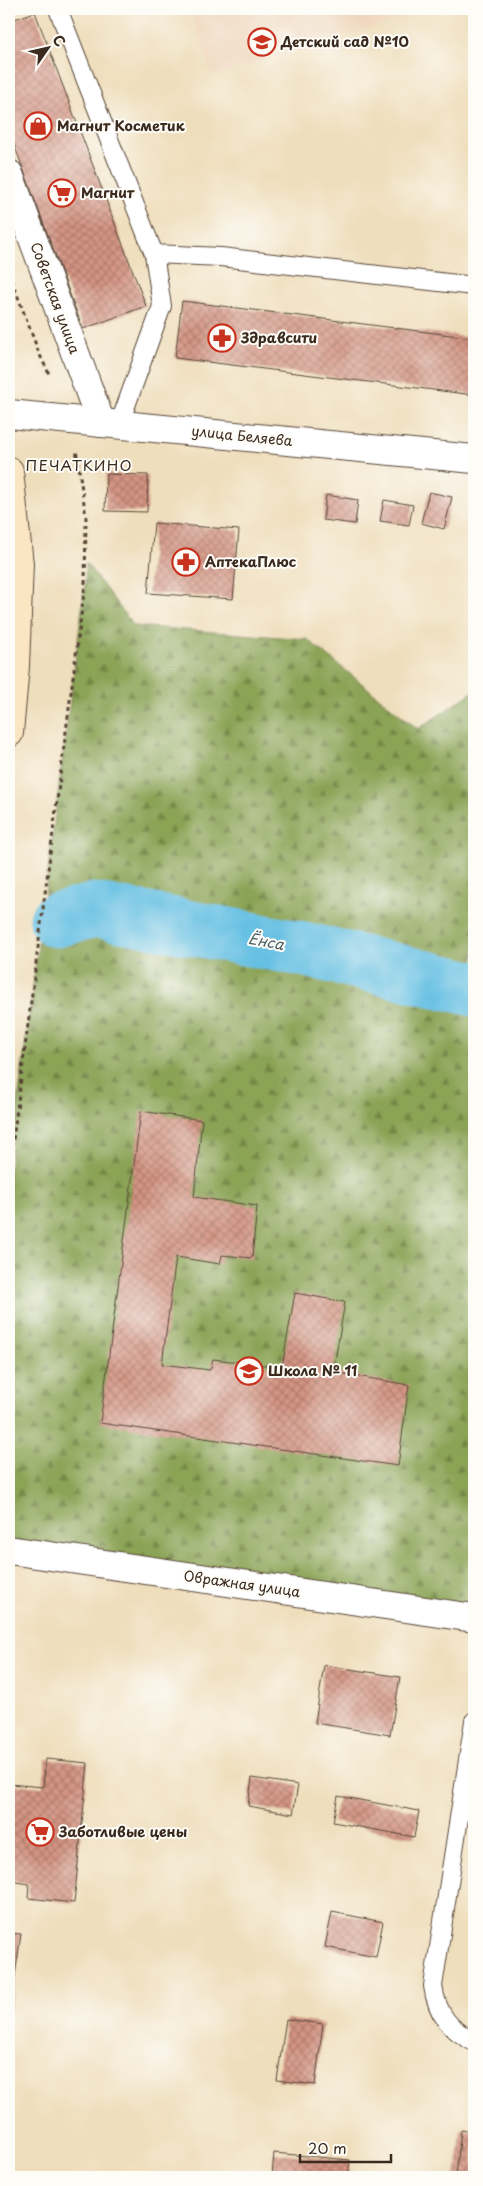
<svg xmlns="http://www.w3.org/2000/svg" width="483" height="2186" font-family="'Playpen Sans',sans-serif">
	<defs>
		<pattern id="forest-firs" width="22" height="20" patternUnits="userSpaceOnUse" patternTransform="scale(1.25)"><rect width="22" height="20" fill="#8aa354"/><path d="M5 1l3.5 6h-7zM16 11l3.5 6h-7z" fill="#728545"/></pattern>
		<pattern id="building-cross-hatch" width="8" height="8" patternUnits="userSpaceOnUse" patternTransform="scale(1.25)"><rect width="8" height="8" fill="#d49483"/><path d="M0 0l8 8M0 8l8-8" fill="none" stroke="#ad796b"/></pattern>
	</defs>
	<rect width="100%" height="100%" fill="#fdfcf7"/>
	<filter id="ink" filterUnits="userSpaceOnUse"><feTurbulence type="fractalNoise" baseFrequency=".02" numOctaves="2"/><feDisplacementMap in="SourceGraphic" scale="10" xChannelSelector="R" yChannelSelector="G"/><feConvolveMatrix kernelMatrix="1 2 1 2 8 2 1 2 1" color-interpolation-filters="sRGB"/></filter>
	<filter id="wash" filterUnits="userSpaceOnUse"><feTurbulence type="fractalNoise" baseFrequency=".0096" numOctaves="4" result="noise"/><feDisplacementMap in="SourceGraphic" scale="20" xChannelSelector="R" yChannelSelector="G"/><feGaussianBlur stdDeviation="1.12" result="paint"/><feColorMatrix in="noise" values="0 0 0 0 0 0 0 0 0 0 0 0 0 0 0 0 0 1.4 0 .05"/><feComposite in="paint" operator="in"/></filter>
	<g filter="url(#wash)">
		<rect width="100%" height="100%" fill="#efdebc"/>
		<polygon fill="#efd6bc" points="190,9 433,9 212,76"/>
		<polygon fill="url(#forest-firs)" stroke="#626639" points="86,563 134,626 307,639 418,729 474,691 474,1618 9,1550 9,1170 85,585"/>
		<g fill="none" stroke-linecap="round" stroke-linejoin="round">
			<polyline stroke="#66c0e3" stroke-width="55" points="57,920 95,910 303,949 474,989"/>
		</g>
		<g id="blocks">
			<g fill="url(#building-cross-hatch)">
				<polygon points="35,12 146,306 83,329 9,131 9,21"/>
				<polygon points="182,301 474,338 474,395 175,358"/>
				<polygon points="106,474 148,475 147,512 105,511"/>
				<polygon points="429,492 452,497 444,529 421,523"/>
				<polygon points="326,495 358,500 355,524 323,520"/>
				<polygon points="384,500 413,505 409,525 380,521"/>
				<polygon points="154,523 239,530 233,599 148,593"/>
				<polygon points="141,1111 202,1120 194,1197 257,1206 252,1258 222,1255 220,1264 176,1257 162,1364 210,1370 213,1359 282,1367 295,1293 345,1302 333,1372 409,1385 398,1466 100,1423"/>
				<polygon points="324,1665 400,1677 390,1735 315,1723"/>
				<polygon points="46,1759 88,1763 74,1903 28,1898 29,1884 9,1881 9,1784 43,1787"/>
				<polygon points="252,1778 298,1785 293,1814 248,1806"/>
				<polygon points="338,1796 419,1811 414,1837 333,1822"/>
				<polygon points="332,1912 383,1922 376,1957 325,1947"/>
				<polygon points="9,1933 21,1934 10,2012 9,2012"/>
				<polygon points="286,2019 323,2024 315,2085 277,2080"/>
				<polygon points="461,2130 474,2132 474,2177 456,2177"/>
				<polygon points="274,2153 350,2160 348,2177 272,2177"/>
			</g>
		</g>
	</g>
	<g filter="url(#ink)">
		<use href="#blocks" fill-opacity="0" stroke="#564536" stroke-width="1"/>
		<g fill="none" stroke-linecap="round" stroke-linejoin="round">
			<g stroke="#564536" stroke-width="20">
				<g id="service">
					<polyline points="58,9 154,254 221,257 474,286"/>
					<polyline points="119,425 162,306 154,254"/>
					<path d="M474,1721L433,1986C437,2014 449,2029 474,2042"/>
				</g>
			</g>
			<g stroke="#564536" stroke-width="30">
				<g id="minor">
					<polyline points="9,174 101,423"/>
					<polyline points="9,414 474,459"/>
				</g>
			</g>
			<g stroke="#564536" stroke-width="30">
				<polyline id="tertiary" points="9,1550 474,1618"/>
			</g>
			<g stroke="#564536" stroke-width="30">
				<polyline id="secondary" points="9,471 19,564 15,666 9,733"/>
			</g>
			<g stroke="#564536" stroke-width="3" stroke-dasharray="4 4" stroke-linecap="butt">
				<polyline points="9,273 39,353 49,374"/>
				<polyline points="9,1171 85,585 86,517 76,449"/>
			</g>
			<use href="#service" stroke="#fff" stroke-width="18"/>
			<use href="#minor" stroke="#fff" stroke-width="28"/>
			<use href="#tertiary" stroke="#fff" stroke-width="28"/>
			<use href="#secondary" stroke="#fbe6c3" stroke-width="28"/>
		</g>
	</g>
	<defs>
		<g id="school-ring" transform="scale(1.4375)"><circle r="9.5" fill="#fdfcf7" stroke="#c8321e" stroke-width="1.5"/><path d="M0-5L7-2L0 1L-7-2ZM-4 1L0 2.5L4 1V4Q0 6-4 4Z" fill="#c8321e"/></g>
		<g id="shop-ring" transform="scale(1.4375)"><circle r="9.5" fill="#fdfcf7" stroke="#c8321e" stroke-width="1.5"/><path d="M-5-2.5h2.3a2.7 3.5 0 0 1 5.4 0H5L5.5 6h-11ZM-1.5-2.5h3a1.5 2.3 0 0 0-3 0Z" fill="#c8321e"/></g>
		<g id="supermarket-ring" transform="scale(1.4375)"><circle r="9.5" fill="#fdfcf7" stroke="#c8321e" stroke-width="1.5"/><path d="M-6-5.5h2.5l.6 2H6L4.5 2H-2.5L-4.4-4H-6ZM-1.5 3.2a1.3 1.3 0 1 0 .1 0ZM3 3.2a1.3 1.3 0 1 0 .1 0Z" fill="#c8321e"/></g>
		<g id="pharmacy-ring" transform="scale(1.4375)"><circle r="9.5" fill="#fdfcf7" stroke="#c8321e" stroke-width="1.5"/><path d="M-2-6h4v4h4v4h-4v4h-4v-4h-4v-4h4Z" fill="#c8321e"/></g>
	</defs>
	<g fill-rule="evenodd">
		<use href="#school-ring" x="262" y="42"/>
		<use href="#shop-ring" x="38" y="126"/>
		<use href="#supermarket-ring" x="62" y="193"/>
		<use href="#pharmacy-ring" x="222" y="338"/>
		<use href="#pharmacy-ring" x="186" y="562"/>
		<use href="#school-ring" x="249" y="1371"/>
		<use href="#supermarket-ring" x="40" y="1832"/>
	</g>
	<g text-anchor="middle" stroke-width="4" stroke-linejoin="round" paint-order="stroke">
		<g font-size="14" font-weight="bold" fill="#3b2a1e" stroke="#fdfcf7" text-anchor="start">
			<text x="281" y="47">Детский сад №10</text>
			<text x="57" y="131">Магнит Косметик</text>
			<text x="81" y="198">Магнит</text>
			<text x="241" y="343">Здравсити</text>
			<text x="205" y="567">АптекаПлюс</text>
			<text x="268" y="1376">Школа № 11</text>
			<text x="59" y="1837">Заботливые цены</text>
		</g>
		<g font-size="14" fill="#3b2a1e" stroke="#fdfcf7">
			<text transform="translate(55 298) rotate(70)" y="5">Советская улица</text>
			<text transform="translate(242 436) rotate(6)" y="5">улица Беляева</text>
			<text transform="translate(242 1584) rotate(8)" y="5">Овражная улица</text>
		</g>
		<g font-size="15" letter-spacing="1" fill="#3b2a1e" stroke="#fdfcf7">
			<text x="79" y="471">ПЕЧАТКИНО</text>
		</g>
		<g font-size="15" font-style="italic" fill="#4a5e63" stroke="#fdfcf7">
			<text transform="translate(266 942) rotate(11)" y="5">Ёнса</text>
		</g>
	</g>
	<rect width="483" height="2186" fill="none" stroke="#fdfcf7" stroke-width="30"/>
	<g transform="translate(48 48) rotate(56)" stroke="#fdfcf7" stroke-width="4" paint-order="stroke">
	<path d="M0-4L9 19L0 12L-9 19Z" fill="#3b2a1e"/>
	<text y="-8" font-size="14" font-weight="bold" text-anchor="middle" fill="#3b2a1e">С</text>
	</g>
	<path d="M300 2154v8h91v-8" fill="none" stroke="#3b2a1e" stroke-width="2.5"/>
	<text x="308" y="2154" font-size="15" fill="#3b2a1e" stroke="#fdfcf7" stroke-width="4" paint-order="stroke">20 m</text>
</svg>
